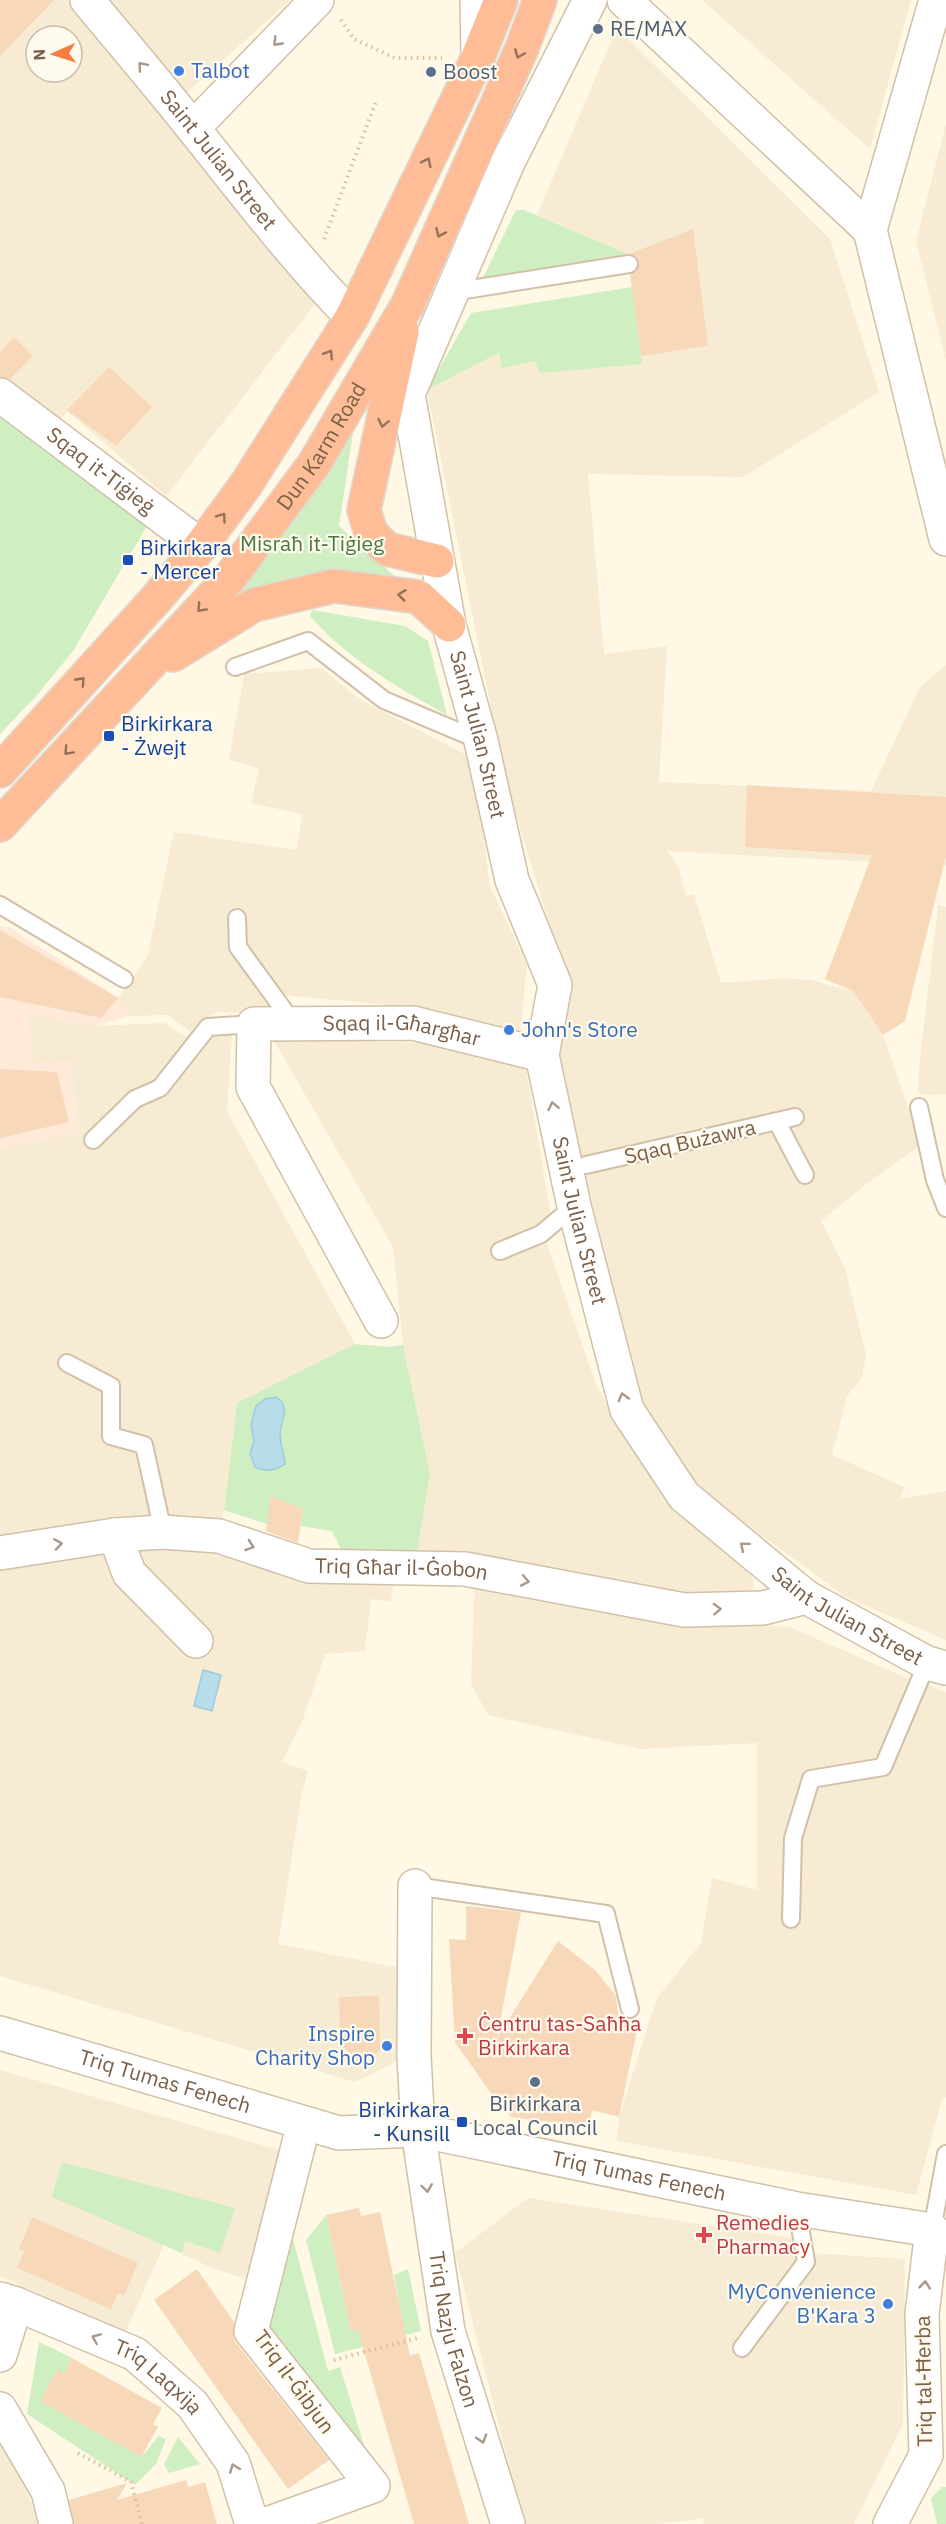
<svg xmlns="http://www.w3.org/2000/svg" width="946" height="2524" font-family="'IBM Plex Sans',sans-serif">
	<rect width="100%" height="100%" fill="#fef8e5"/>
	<g fill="#f7ebd3" fill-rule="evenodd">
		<path d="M0,0H290L161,116L318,300L166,496L67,411L55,426L0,380ZM36,36H72V72H36Z"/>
		<polygon points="702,0 911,0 870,149"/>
		<polygon points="617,28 830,239 879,392 743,477 588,474 604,654 667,646 659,782 871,791 920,687 946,665 946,866 667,851 678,866 686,896 694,894 721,983 783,978 810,980 853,991 883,1035 921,1145 870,1181 821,1221 845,1268 866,1355 862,1377 847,1396 832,1455 904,1487 900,1499 946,1491 946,1640 846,1597 685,1479 633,1405 557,1075 568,985 506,782 427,390 500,353 535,361 642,364 628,254 537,215"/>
		<polygon points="946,124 946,361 916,241"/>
		<polygon points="321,668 361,700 474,759 490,887 527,964 520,1034 412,1007 272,994 265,1014 216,1012 191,1032 167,1015 127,1016 118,998 147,958 174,832 297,850 302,814 251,803 259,768 229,760 244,674"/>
		<polygon points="938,905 946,907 946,1094 931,1095 918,1093 919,1067"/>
		<polygon points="27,1013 96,1026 164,1023 184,1036 232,1034 227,1111 355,1344 237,1403 222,1523 144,1515 0,1538 0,1148 78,1133 72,1061 32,1063"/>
		<polygon points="273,1039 430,1043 526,1067 550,1212 541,1227 597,1387 657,1483 750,1565 754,1588 727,1604 416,1559 430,1474 403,1345 393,1247"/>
		<polygon points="197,1543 394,1575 391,1601 371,1599 365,1651 325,1654 302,1722 282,1762 308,1771 302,1793 278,1944 400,1968 401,2059 355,2082 0,1976 0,1565"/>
		<polygon points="475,1575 676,1619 790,1627 904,1677 946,1692 946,2097 942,2099 916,2195 617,2141 619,2117 657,1998 701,1943 712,1878 757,1890 757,1743 641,1749 488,1715 471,1684"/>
		<polygon points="0,2070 286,2152 257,2282 212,2268 164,2245 125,2333 0,2276"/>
		<polygon points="528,2198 806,2240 809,2253 905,2259 903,2424 854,2524 703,2524 705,2518 656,2524 524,2524 455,2253"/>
		<polygon points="0,2400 38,2524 0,2524"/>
	</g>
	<polygon fill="#ffe9d9" points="0,926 9,927 118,998 127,1016 96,1026 27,1013 32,1063 72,1061 78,1133 0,1148"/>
	<g fill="#cfeec2">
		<polygon points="516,210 524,210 628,254 482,280"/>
		<polygon points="632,287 642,364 540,373 535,361 502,368 499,353 427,390 471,313"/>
		<polygon points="0,409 147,526 73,651 36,696 0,734"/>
		<polygon points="354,426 339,526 401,582 232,600"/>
		<path d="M312,610L405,626L428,641L447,715C398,687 348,660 310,616Z"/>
		<polygon points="355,1344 388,1347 403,1345 430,1474 416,1559 345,1557 332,1531 301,1526 303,1509 272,1497 267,1524 224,1510 237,1403"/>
		<polygon points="62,2162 235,2208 220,2253 185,2241 182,2253 52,2197"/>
		<polygon points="326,2215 351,2331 387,2323 386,2317 401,2314 394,2275 408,2269 421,2331 335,2354 306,2240"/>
		<polygon points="288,2220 328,2371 340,2367 369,2461 259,2329"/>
		<polygon points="39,2342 72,2358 64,2373 57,2370 43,2397 141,2457 159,2436 166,2439 156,2464 135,2485 27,2414"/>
		<polygon points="178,2437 200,2464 169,2473 164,2464"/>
		<polygon points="942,2487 946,2487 946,2524 937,2524 931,2498"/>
	</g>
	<g fill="#b7ddea" stroke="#9cccdd" stroke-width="1.5">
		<path d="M276,1397C292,1408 281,1418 280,1433C280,1443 284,1454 285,1464C275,1471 267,1472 255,1467L250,1454L254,1441L251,1424L256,1406L265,1399Z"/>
		<polygon points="203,1670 221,1675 212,1711 194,1706"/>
	</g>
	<g fill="#f7d9ba">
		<polygon points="0,0 54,0 0,56"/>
		<polygon points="693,229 708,346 641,356 630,274 636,272 639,263 637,257 629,254"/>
		<polygon points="14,337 33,356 10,379 0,377 0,352"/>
		<polygon points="109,367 152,407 116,446 67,410"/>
		<polygon points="747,785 946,797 946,856 905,1021 883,1035 853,991 825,979 872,855 745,847"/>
		<polygon points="0,930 118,998 101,1018 0,997"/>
		<polygon points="0,1069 57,1072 69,1122 0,1138"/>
		<polygon points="271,1496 303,1509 298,1543 266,1531"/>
		<polygon points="466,1906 521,1912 497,2038 558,1941 596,1971 616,1996 619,2020 638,2025 619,2117 592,2110 589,2127 511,2117 490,2092 455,2042 449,1939 466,1940"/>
		<polygon points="379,1996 380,2050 361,2066 340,2043 339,1997"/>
		<polygon points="359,2208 361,2216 380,2212 410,2356 419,2353 469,2524 414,2524 358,2330 351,2331 326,2215"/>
		<polygon points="32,2217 138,2263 124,2296 118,2293 111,2309 17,2268 24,2252 19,2249"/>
		<polygon points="197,2269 234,2322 233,2334 236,2343 329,2460 288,2489 154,2300"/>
		<polygon points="72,2358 162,2408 153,2424 158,2427 141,2457 40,2401 58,2369 64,2373"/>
		<polygon points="186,2480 188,2487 205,2482 217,2524 74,2524 69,2500 127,2483 117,2500"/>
	</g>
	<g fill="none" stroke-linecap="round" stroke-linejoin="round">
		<g stroke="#d2c0a9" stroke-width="20">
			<g id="lane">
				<polyline points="452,292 629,264"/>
				<polyline points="235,667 308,641 384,700 481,741"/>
				<polyline points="0,905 124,979"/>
				<polyline points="237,918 238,947 294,1024"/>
				<polyline points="919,1107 935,1180 946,1208"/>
				<polyline points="777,1122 805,1175"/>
				<polyline points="93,1140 135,1099 160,1088 208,1027 254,1024"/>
				<polyline points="586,1165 795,1117"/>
				<polyline points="500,1251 541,1234 574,1206"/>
				<polyline points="67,1363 111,1386 111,1436 144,1445 163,1532"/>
				<polyline points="415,1886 606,1914 630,2009"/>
				<polyline points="791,1919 793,1838 811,1779 883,1767 927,1663"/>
				<polyline points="932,2230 946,2154"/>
				<polyline points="742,2348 806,2262 797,2209"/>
			</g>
		</g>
		<g stroke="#d2c0a9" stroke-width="36">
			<g id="street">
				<path id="s1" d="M87,0C122,42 158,84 192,127C245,193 293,257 352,317"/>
				<polyline points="477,0 478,57"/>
				<path id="s2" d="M590,0L509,160L408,394L449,625L481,741L512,880L555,985L542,1055L574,1206L627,1410L684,1496L806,1597L927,1663L946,1668"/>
				<polyline points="624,0 870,230 946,539"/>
				<polyline points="193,128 317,0"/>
				<polyline points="870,230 936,0"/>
				<path id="s3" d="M0,395L201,546"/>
				<path id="s4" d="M381,1321L253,1087L254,1024L413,1023L542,1055"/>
				<polyline points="115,1535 129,1573 196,1641"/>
				<path id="s5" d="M0,1553L115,1535L163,1532L219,1536L309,1566L465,1569L684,1610L763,1608L806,1597"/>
				<path id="s6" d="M415,1886L414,2056L418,2130L448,2331L508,2524"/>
				<path id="s7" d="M0,2033L339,2133L418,2130L797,2209L932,2230"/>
				<path id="s8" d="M0,2299L16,2304L135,2354L192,2404L233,2463L252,2524"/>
				<polyline points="0,2355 16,2304"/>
				<polyline points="0,2409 48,2491 56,2524"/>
				<polyline points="267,2524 373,2486 251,2331 304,2123"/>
				<polyline points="890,2524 926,2455 922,2314 932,2230"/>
			</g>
		</g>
		<g stroke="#dfd9d3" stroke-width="36">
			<g id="highway">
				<polyline points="402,332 364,510 371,533 387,549 437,561"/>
				<polyline points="173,655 254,605 334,586 419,597 449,625"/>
				<polyline points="0,771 156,599 201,546 247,483 352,317 478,57 501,0"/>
				<path id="s9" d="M0,825L228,580L314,464L408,304L522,48L540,0"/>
			</g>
		</g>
		<g stroke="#dcbd9d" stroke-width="4" stroke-dasharray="1.5 4.5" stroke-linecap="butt">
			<polyline points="341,20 354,39 395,58 442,58"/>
			<polyline points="324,239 377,99"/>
			<polyline points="334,2360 418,2338"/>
			<polyline points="78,2453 131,2482 142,2524"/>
		</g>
		<use href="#lane" stroke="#fff" stroke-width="16"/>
		<use href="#street" stroke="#fff" stroke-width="33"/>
		<use href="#highway" stroke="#febd96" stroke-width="33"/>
	</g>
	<defs><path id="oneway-chevron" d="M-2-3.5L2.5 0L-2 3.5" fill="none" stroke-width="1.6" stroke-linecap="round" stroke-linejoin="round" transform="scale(1.5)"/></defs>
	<g stroke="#a99787">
		<use href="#oneway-chevron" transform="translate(277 42) rotate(134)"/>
		<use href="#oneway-chevron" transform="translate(142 66) rotate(-130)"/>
		<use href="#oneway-chevron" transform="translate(553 1106) rotate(-102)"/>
		<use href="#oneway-chevron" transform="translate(623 1397) rotate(-105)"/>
		<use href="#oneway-chevron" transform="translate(58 1544) rotate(-9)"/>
		<use href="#oneway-chevron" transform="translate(250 1546) rotate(19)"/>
		<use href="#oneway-chevron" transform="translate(744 1546) rotate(-140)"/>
		<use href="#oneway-chevron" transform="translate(525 1581) rotate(11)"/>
		<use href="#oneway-chevron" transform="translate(717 1609) rotate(-2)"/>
		<use href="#oneway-chevron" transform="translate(427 2188) rotate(82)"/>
		<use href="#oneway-chevron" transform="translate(925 2285) rotate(-84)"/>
		<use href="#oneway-chevron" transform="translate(96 2338) rotate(-157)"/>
		<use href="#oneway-chevron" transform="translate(482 2439) rotate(73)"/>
		<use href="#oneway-chevron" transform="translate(234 2468) rotate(-111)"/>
	</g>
	<g stroke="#957257">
		<use href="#oneway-chevron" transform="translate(519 54) rotate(113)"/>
		<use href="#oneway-chevron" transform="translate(427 162) rotate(-64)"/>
		<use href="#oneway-chevron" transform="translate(440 233) rotate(114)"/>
		<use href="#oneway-chevron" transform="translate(329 354) rotate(-58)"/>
		<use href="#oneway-chevron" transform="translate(383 423) rotate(102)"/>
		<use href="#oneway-chevron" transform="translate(222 517) rotate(-54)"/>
		<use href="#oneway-chevron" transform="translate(402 595) rotate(-173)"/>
		<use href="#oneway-chevron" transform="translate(201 608) rotate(133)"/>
		<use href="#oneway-chevron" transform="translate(81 681) rotate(-48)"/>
		<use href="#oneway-chevron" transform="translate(68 751) rotate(133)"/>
	</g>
	<g fill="#5c6f8a" stroke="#fffaee" stroke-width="2">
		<circle cx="598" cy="29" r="6"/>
		<circle cx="431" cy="72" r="6"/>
		<circle cx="535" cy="2082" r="6"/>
	</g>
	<g fill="#3f7fe0" stroke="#fffaee" stroke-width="2">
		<circle cx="179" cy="71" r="6"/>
		<circle cx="509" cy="1030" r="6"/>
		<circle cx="387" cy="2046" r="6"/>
		<circle cx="888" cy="2304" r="6"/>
	</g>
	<g fill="#1a4fb4" stroke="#fffaee" stroke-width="2">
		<rect x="122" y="554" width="12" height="12" rx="3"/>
		<rect x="103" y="730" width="12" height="12" rx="3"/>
		<rect x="456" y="2116" width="12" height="12" rx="3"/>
	</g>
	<g fill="#e0444e" stroke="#fffaee" stroke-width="2">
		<path d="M462 2027h6v6h6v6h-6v6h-6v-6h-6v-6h6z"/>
		<path d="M701 2226h6v6h6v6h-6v6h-6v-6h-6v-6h6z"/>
	</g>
	<g text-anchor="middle" stroke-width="4.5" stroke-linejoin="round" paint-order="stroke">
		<g font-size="21" fill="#4e5e75" stroke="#fffaee" text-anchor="start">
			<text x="610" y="36">RE/MAX</text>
			<text x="443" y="79">Boost</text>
			<text x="535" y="2111" text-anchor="middle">Birkirkara<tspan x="535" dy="24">Local Council</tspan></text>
		</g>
		<g font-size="21" fill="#366cbe" stroke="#fffaee" text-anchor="start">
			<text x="191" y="78">Talbot</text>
			<text x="521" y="1037">John's Store</text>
			<text x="375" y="2041" text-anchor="end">Inspire<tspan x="375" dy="24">Charity Shop</tspan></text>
			<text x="876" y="2299" text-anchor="end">MyConvenience<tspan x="876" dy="24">B'Kara 3</tspan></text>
		</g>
		<g font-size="21" fill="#7b5f47" stroke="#fffaee">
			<text dy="7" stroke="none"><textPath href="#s1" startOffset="207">Saint Julian Street</textPath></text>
			<text dy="7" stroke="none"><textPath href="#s9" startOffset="498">Dun Karm Road</textPath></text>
			<text dy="7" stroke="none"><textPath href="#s3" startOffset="126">Sqaq it-Tiġieġ</textPath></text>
			<text dy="7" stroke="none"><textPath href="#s2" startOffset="782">Saint Julian Street</textPath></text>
			<text dy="7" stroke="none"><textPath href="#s4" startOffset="478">Sqaq il-Għargħar</textPath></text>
			<text transform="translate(690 1142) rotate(-13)" y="7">Sqaq Bużawra</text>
			<text dy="7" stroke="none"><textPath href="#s2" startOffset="1286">Saint Julian Street</textPath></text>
			<text dy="7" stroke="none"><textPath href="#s5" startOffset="408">Triq Għar il-Ġobon</textPath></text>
			<text dy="7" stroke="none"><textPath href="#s2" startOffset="1788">Saint Julian Street</textPath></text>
			<text dy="7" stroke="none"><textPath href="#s7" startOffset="172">Triq Tumas Fenech</textPath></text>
			<text dy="7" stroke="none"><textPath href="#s7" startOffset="658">Triq Tumas Fenech</textPath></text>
			<text dy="7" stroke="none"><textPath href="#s6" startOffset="447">Triq Nazju Falzon</textPath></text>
			<text transform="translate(924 2381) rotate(-91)" y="7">Triq tal-Ħerba</text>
			<text dy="7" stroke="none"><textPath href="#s8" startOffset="178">Triq Laqxija</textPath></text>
			<text transform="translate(294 2382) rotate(54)" y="7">Triq il-Ġibjun</text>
		</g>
		<g font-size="21" fill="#477b3c" stroke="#fffaee">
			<text x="312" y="551">Misraħ it-Tiġieg</text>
		</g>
		<g font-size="21" fill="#164399" stroke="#fffaee" text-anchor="start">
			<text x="140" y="555">Birkirkara<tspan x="140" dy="24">- Mercer</tspan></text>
			<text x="121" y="731">Birkirkara<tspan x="121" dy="24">- Żwejt</tspan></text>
			<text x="450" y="2117" text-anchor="end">Birkirkara<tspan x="450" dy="24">- Kunsill</tspan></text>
		</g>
		<g font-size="21" fill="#be3a42" stroke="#fffaee" text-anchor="start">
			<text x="478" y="2031">Ċentru tas-Saħħa<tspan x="478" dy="24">Birkirkara</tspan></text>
			<text x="716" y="2230">Remedies<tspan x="716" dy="24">Pharmacy</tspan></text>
		</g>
	</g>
	<g transform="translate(54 54) rotate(267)"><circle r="28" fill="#fffaee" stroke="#cabcab" stroke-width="1.5"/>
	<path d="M0-4.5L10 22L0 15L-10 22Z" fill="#f47c3f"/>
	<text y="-9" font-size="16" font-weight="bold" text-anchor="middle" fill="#7b5f47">N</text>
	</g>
</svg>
